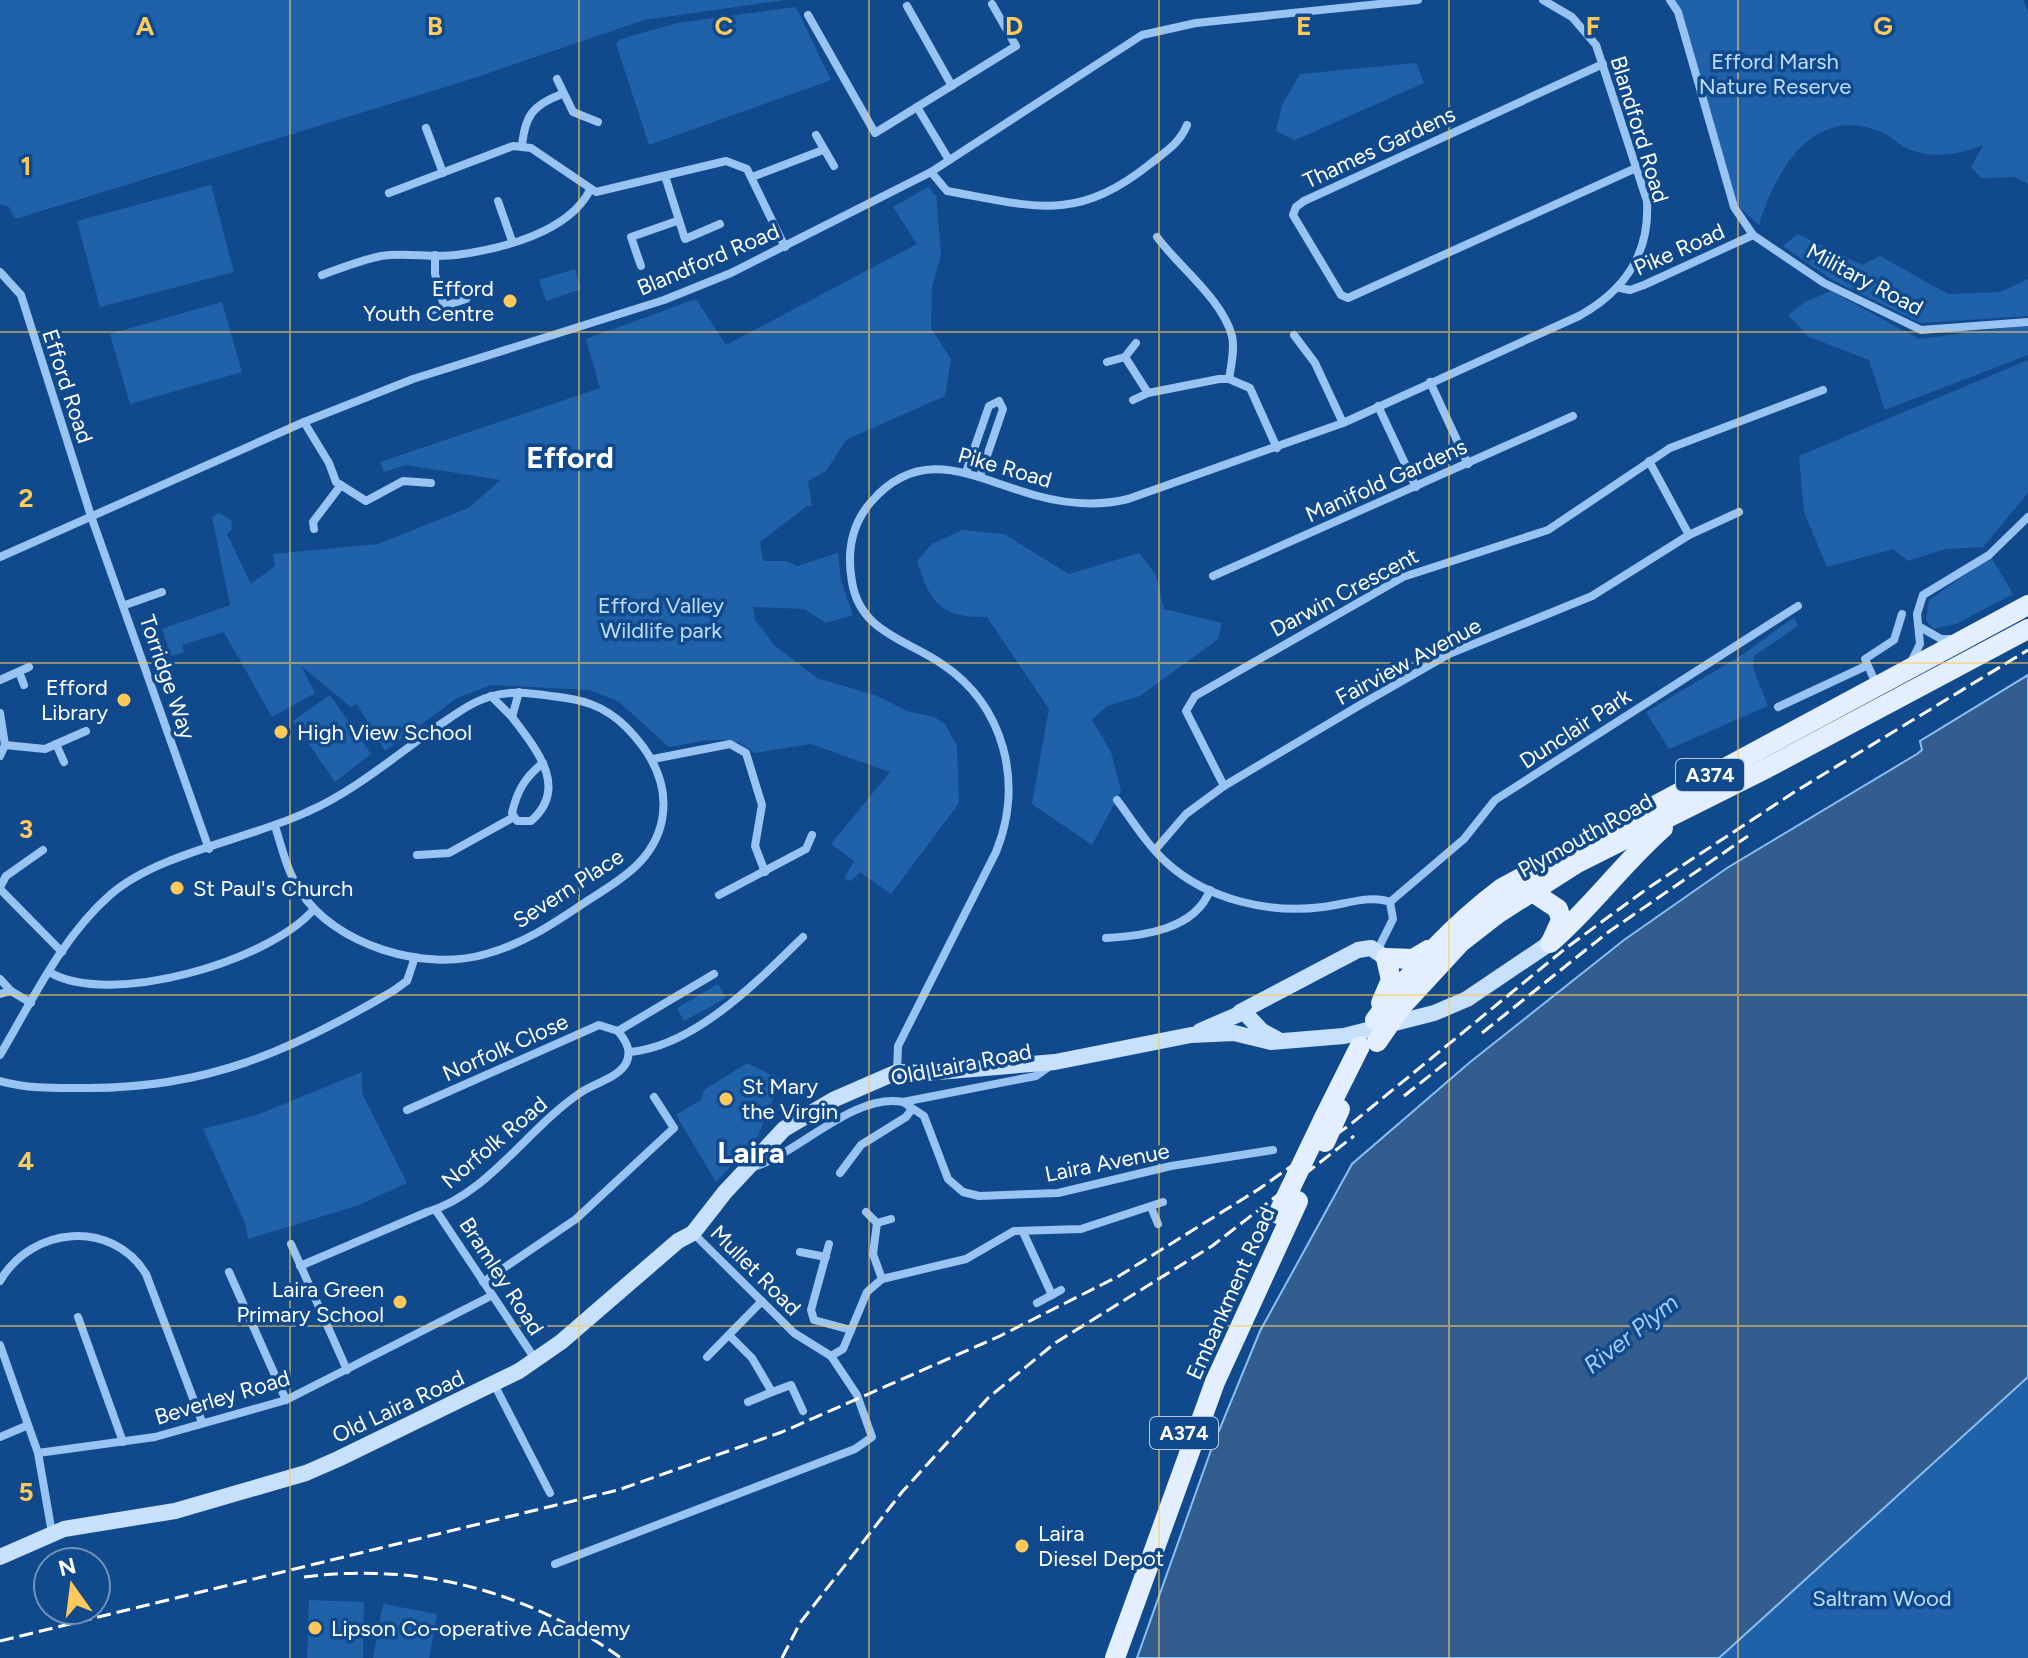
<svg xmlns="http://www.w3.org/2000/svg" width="2028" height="1658" font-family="Figtree,sans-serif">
	<rect width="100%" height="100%" fill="#114a8c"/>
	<g fill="#1f62aa">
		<polygon points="0,0 785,0 644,20 468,80 15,219 9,207 0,204"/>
		<path d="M1674,0H2023L2028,11V184L2015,177L1981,178L1971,167L1983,145C1961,154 1935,159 1911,150C1901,147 1894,138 1885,134C1815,101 1776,169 1759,225L1737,205Z"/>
		<polygon points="796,7 831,80 649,145 616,44 621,39 677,23"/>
		<polygon points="1416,63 1424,83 1295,140 1276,131 1282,105 1300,74"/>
		<polygon points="211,185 234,272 100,307 77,221"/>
		<path d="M928,187L936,196L941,254L932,287L931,328L951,359L945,396L846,440L826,471L808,481L812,506H807L760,542L763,561H786L797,566L838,553L841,581L853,615L826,623L804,609L753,607L755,620L775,646L817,678L877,696L907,711L934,717L945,724L957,746L959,803L891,894L860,872L851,881L844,879L854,861L831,844L890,772L811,744L754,753C732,730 698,743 669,747L618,701L589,690L491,685L457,698L385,751L357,704L351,707L301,666L315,693L272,717L224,632L182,645L184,652L171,656L162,629L230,605L212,517L219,513L231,520L232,530L227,534L251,584L275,566L273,554L378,544L468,508L501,480L406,465L384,472L380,462L600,388L586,339L696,299L726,345L917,244L893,207Z"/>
		<polygon points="1798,234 1862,265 1880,256 1948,294 2000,292 2028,279 2028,316 1921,323 1834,281 1783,246"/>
		<polygon points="575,269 581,289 546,301 539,280"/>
		<polygon points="1831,291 1919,339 2028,325 2028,355 1885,410 1869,360 1809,337 1788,315 1805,302"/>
		<polygon points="222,302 242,372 130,404 110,334"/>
		<polygon points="2028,360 2028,493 1983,547 1945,549 1908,561 1893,549 1827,567 1804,512 1799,456"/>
		<path d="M962,530L1004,534L1069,574L1139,553L1156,575L1164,609L1222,623L1218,639L1140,696L1107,706L1092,720L1111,752L1121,791L1092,845L1032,804L1049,709L987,617C941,618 930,603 917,561L932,544Z"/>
		<polygon points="1991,557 2013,594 1956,624 1933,629 1926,620 1929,600"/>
		<polygon points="1794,617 1798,626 1754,656 1753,668 1768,706 1669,749 1646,712 1745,653"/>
		<polygon points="330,695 371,754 335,782 293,721"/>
		<polygon points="718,984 726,998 684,1021 677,1008"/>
		<polygon points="747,1063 781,1080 757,1138 716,1182 676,1115 701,1100 704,1090"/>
		<polygon points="2028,1063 2028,1658 1293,1658"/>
		<polygon points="362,1072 362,1093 407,1183 356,1206 248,1239 245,1223 203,1129 257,1115"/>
		<polygon points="309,1600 364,1602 363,1658 307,1658"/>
		<polygon points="383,1604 437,1614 429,1658 373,1658"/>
	</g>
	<polygon fill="#325d8e" stroke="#8abff5" stroke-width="2" points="2028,675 2028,1377 1719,1658 1137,1658 1211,1450 1260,1331 1352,1164 1469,1063 1624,940 1727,868 1917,754 1922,750 1920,741"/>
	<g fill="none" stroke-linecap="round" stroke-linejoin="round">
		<g stroke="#98c3f2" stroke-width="8">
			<polyline points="1670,0 1678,12 1734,207 1753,235 1824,283 1921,330 2028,322"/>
			<polyline points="907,6 952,86"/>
			<polyline points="808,15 875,133 1016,46 992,4"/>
			<polyline points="1603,64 1304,201 1296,207 1293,215 1341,295 1348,298 1636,168"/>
			<polyline points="557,79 573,112 598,122"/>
			<polyline points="917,107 949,160"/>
			<polyline points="426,128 443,173"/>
			<polyline points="816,135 834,166"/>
			<path d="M522,146C525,115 533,105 562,94"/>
			<path d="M931,172L947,191C1033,206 1075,224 1150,164C1165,152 1180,143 1187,125"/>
			<polyline points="665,176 685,239 720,224"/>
			<polyline points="752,177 823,150"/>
			<polyline points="389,193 513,146 531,148 596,192 726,161 747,169 785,247"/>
			<polyline points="498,201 512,241"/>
			<path d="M1157,237C1179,267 1222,299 1232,336C1235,349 1231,366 1229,379"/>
			<polyline points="435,255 435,274 444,306"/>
			<polyline points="641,266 631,237 677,221"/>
			<polyline points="0,272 21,295 91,516 209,849"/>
			<path d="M322,275C341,268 361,260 381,256C405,252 431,258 456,255C501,249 568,233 590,190"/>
			<polyline points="1620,288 1630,290 1644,285 1753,235"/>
			<polyline points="430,311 466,299"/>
			<polyline points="1294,335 1315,363 1343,423"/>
			<polyline points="1125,357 1148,393 1219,379 1229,379 1250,388 1277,448"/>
			<polyline points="1107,362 1125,357 1136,343"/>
			<polyline points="1430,382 1468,464"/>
			<polyline points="1133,400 1148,393"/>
			<polyline points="1378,406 1416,487"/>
			<polyline points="304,422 329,463 336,482 366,501 403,481 431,483"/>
			<polyline points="1649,461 1689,535"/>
			<polyline points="966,472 989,406 999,401 1003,409 980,476"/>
			<polyline points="314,529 313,522 341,485"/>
			<polyline points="0,557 304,422 413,379 664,300 731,273 931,172 1142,35 1196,23 1418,0"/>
			<polyline points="1213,576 1573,416"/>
			<polyline points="125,605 162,592"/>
			<polyline points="1920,627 1941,639 1952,639"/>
			<polyline points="1910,664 1920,644 1917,614 1923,595 1989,555 2028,517"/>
			<polyline points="19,672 24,685"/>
			<polyline points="0,680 29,667"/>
			<polyline points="1877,686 1865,659 1894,640 1902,614"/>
			<path d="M519,692L512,717C535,748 570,787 531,821H517L512,813C517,791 525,777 543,763"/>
			<polyline points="491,696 512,717"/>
			<polyline points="1778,707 1866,666"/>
			<polyline points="0,713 5,745 0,756"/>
			<polyline points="56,744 64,762"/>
			<polyline points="5,745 45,749 86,731"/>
			<polyline points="653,759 730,744 746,753 762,805 755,846 765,872"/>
			<polyline points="1224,786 1186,711 1195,696 1403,577 1548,530 1670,448 1823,390"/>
			<path d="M1117,800C1133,821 1147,845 1167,863C1208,900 1270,914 1323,907C1343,905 1371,894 1390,902L1393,919L1377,951"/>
			<polyline points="1155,850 1186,814 1224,786 1360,705 1449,654 1592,596 1689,535 1739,512"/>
			<polyline points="417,855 449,853 512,818"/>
			<polyline points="0,887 6,876 43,850"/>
			<polyline points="0,889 62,952"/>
			<polyline points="719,895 806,849 812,835"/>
			<polyline points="1390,902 1464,839 1495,800 1798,606"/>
			<path d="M1106,938C1142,936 1195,930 1210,890"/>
			<path d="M49,972C110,1008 270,961 314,909"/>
			<polyline points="0,979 11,991"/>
			<polyline points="0,994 11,991 31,1003"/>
			<polyline points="618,1031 714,974"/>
			<path d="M629,1052C694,1047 758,981 803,937"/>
			<path d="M0,1055C32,1001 62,937 110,895C158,853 247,840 307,812C353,792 394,757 435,728C452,717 469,703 489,697C510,690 530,693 551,696C581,699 604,705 626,727C651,752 669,783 662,820C654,862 617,882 584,903C553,924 523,944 486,954C425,972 335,946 300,891C287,871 282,848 275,826"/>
			<path d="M897,1072L898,1046L996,852C1024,784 1005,706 942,664C907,640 860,632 852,582C847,554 851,525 871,502C923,442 977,480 1038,496C1067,504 1099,506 1128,499L1343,423L1579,316C1624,291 1650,255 1647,201L1596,45L1572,17L1543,0"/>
			<path d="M0,1081C28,1089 56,1088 85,1088C206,1089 291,1051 393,991L407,981L415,957"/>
			<polyline points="903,1102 924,1116 948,1179 963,1192 979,1196 1058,1193 1171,1166 1273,1150"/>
			<path d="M754,1167C799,1153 853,1093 903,1102L1036,1076L1050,1066"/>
			<polyline points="840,1173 861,1145 906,1117 912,1109"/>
			<polyline points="1151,1207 1158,1224"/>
			<polyline points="437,1212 535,1359"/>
			<polyline points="866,1212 877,1223 891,1219"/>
			<polyline points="877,1223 873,1254 882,1279"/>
			<polyline points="1023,1232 1052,1295"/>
			<polyline points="291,1244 347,1370"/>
			<polyline points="829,1244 811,1310 814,1320 851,1330"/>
			<polyline points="800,1252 826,1257"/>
			<path d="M300,1266L427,1212C488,1195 529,1126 583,1091C596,1083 616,1078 625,1065C633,1052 626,1041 618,1031L599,1025L407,1110"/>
			<polyline points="229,1272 286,1400"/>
			<path d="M0,1281C32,1226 112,1219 146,1274L202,1422"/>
			<polyline points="483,1282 576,1219 674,1128 654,1097"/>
			<polyline points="1037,1303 1061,1290"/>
			<polyline points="78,1317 123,1442"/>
			<polyline points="729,1335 752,1358 772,1392 791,1385 803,1411"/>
			<polyline points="0,1345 38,1453 52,1533"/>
			<polyline points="831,1356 843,1349 867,1292 882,1279 966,1259 1014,1231 1081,1229 1163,1202"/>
			<polyline points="707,1357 762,1301"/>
			<polyline points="494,1384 550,1493"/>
			<polyline points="748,1402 772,1392"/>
			<polyline points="0,1437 26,1426"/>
			<polyline points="38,1453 155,1437 286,1400 491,1296"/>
			<polyline points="555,1564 855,1449 872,1437 857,1395 831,1356 794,1333 693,1233"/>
		</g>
		<g stroke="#c7e0fc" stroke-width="16">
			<polyline points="1240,1012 1358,950 1371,948 1386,958"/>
			<polyline points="1200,1031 1244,1012 1262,1031 1277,1039"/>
			<polyline points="0,1557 64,1529 175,1511 306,1473 338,1459 519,1371 561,1342 678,1241 693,1233 725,1192 784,1129 835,1099 897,1072 926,1073 1055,1062 1191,1035 1234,1033 1271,1042 1344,1036 1434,1013 1467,999 1550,943"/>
		</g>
		<g stroke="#e3efff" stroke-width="20">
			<polyline points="1531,891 1558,909 1561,920 1552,940"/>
			<path d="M1550,943C1591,908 1622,864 1663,828"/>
			<polyline points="1381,1003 1391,980 1386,958 1413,959 1428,950"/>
			<polyline points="1402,1006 1461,942 1497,914 1577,863 1767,768 2028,629"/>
			<path d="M1375,1020C1411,970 1453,925 1502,888L2028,605"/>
			<polyline points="1323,1120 1360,1046"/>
			<polyline points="1115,1658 1215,1382 1298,1201"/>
		</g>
		<g stroke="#fff" stroke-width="3" stroke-dasharray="14 6" stroke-linecap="butt">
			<polyline points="1482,1033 1607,933 1748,836"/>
			<polyline points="1404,1096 1448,1061"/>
			<path d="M304,1577C418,1562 528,1591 621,1658"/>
			<polyline points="0,1641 618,1490 782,1432 1000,1336 1119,1276 1259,1189 1351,1124 1566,948 1648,888 1796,791 2028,650"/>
			<polyline points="782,1658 800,1623 902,1492 988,1398 1055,1343 1212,1246 1354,1136"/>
		</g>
		<g stroke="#e3efff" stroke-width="20">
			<polyline points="1377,1042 1402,1006"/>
			<polyline points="1325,1142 1340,1109"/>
			<polyline points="1278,1214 1323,1120"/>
		</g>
	</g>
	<path fill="none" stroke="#ffca59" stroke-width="2" stroke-opacity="0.55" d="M290,0V1658M579,0V1658M869,0V1658M1159,0V1658M1449,0V1658M1738,0V1658M0,332H2028M0,663H2028M0,995H2028M0,1326H2028"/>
	<g fill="#ffca59" stroke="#114a8c" stroke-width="3">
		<circle cx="510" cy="301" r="8"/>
		<circle cx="124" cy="700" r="8"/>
		<circle cx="281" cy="732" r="8"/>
		<circle cx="177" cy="888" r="8"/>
		<circle cx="726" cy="1099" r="8"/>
		<circle cx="400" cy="1302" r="8"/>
		<circle cx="1022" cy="1546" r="8"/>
		<circle cx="315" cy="1628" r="8"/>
	</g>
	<g text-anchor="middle" stroke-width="7" stroke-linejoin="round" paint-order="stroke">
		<g fill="#114a8c" stroke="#b8c9dc" stroke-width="2">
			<rect x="1676" y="759" width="68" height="32" rx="6"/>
			<rect x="1150" y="1417" width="68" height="32" rx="6"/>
		</g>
		<g font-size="20" font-weight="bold" fill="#fff">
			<text x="1710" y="782">A374</text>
			<text x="1184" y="1440">A374</text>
		</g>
		<g font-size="22" fill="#bfddfd" stroke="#114a8c">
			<text x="1775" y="69">Efford Marsh<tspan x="1775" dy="25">Nature Reserve</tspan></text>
			<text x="661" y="613">Efford Valley<tspan x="661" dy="25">Wildlife park</tspan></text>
			<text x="1882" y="1606">Saltram Wood</text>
		</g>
		<g font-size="22" fill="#fff" stroke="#114a8c">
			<text transform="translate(1640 129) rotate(73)" y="8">Blandford Road</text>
			<text transform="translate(1379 147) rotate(-25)" y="8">Thames Gardens</text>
			<text transform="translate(1679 249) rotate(-24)" y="8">Pike Road</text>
			<text transform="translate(708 259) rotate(-23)" y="8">Blandford Road</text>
			<text transform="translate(1865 279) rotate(28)" y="8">Military Road</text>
			<text transform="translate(68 386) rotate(72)" y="8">Efford Road</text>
			<text transform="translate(1005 467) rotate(16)" y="8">Pike Road</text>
			<text transform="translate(1386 480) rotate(-24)" y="8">Manifold Gardens</text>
			<text transform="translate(1344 592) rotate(-28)" y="8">Darwin Crescent</text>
			<text transform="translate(1408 661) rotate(-28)" y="8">Fairview Avenue</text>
			<text transform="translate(168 677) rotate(71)" y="8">Torridge Way</text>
			<text transform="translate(1575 728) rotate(-33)" y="8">Dunclair Park</text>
			<text transform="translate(1585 835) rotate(-29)" y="8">Plymouth Road</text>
			<text transform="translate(568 888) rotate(-33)" y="8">Severn Place</text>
			<text transform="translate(505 1047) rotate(-24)" y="8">Norfolk Close</text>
			<text transform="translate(961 1064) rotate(-11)" y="8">Old Laira Road</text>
			<text transform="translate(494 1142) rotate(-40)" y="8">Norfolk Road</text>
			<text transform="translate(1107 1162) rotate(-11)" y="8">Laira Avenue</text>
			<text transform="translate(756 1270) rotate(45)" y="8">Mullet Road</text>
			<text transform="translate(502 1276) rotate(57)" y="8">Bramley Road</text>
			<text transform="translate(1230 1293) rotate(-66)" y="8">Embankment Road</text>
			<text transform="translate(222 1397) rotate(-17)" y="8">Beverley Road</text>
			<text transform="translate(398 1406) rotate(-25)" y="8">Old Laira Road</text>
		</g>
		<g font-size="22" fill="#fff" stroke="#114a8c" text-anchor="start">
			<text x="494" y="296" text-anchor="end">Efford<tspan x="494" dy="25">Youth Centre</tspan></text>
			<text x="108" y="695" text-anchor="end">Efford<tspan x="108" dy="25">Library</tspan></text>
			<text x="297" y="740">High View School</text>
			<text x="193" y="896">St Paul's Church</text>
			<text x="742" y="1094">St Mary<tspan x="742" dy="25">the Virgin</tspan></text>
			<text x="384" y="1297" text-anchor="end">Laira Green<tspan x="384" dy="25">Primary School</tspan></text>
			<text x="1038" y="1541">Laira<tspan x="1038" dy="25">Diesel Depot</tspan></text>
			<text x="331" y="1636">Lipson Co-operative Academy</text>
		</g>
		<g font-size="24" font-style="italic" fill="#a4cdf9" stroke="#114a8c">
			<text transform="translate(1631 1334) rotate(-38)" y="8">River Plym</text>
		</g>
		<g font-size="30" font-weight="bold" fill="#fff" stroke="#114a8c">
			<text x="570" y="468">Efford</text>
			<text x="751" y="1163">Laira</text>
		</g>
	</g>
	<g font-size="26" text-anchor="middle" font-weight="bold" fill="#ffca59" stroke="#114a8c" stroke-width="7" stroke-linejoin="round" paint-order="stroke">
		<text x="145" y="35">A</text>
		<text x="435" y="35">B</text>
		<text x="724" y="35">C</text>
		<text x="1014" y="35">D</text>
		<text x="1304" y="35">E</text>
		<text x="1593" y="35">F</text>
		<text x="1883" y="35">G</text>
		<text x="26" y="175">1</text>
		<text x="26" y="507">2</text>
		<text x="26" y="838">3</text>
		<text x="26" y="1170">4</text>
		<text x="26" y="1501">5</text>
	</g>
	<g transform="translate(72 1586) rotate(346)"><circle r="38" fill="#114a8c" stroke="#7092ba" stroke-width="2"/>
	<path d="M0-6L14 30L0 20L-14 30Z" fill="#ffca59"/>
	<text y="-12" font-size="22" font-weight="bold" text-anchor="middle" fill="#ffffff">N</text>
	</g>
</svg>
